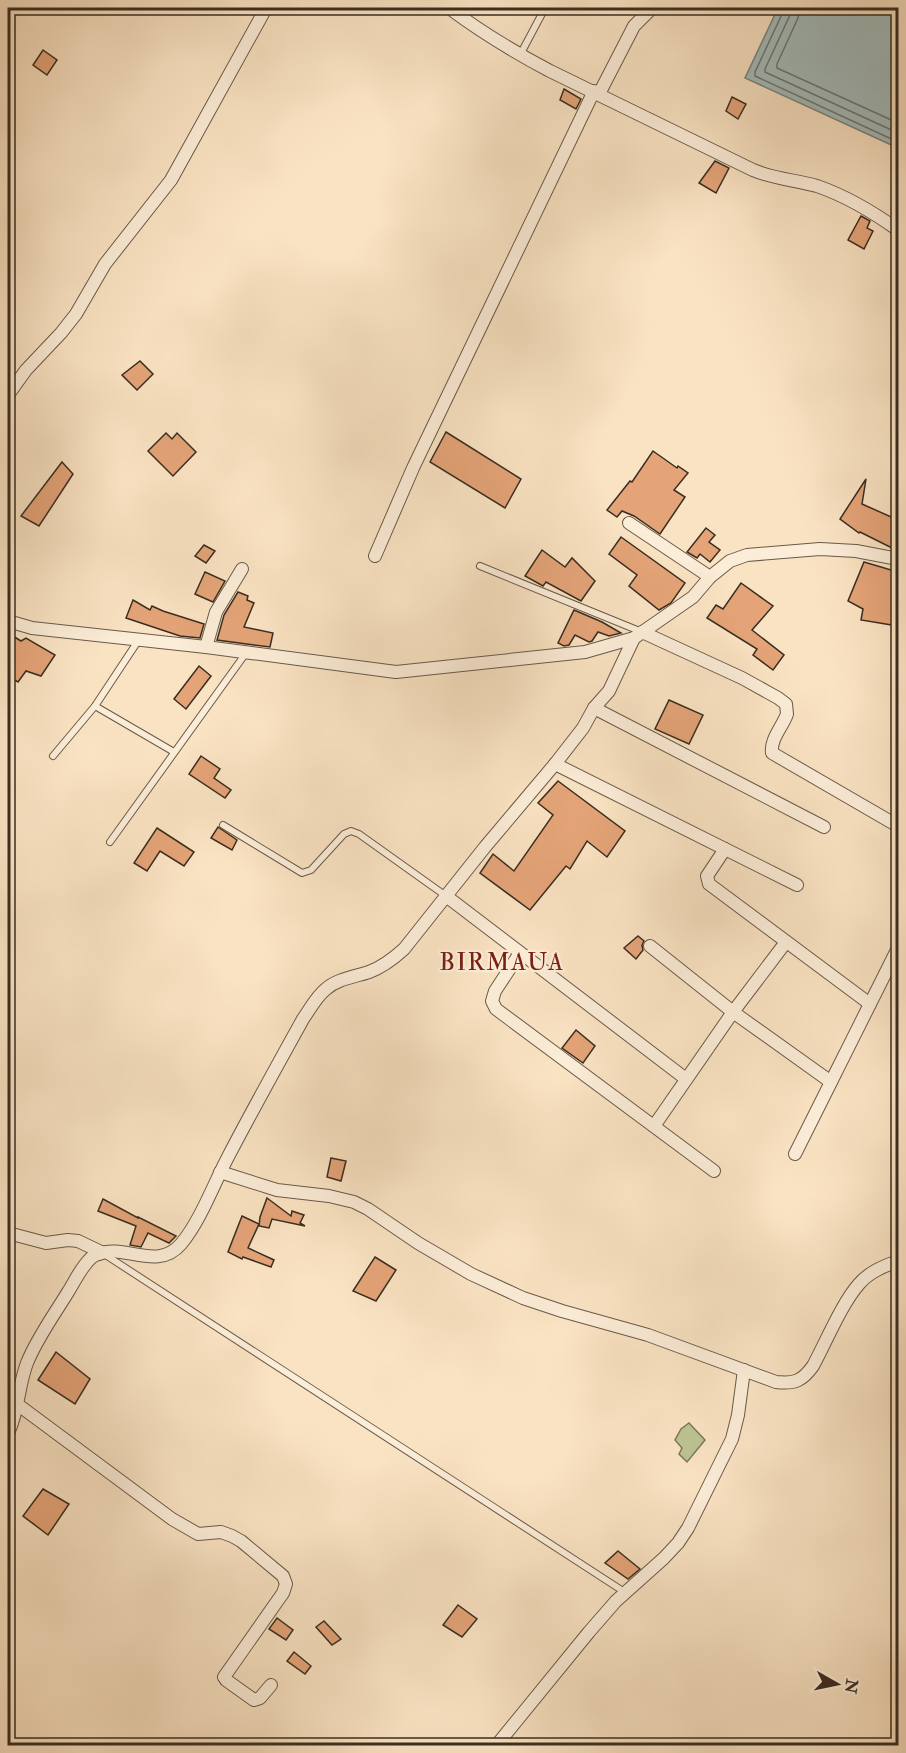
<svg xmlns="http://www.w3.org/2000/svg" width="906" height="1753" font-family="'IM FELL Double Pica',serif">
	<rect width="100%" height="100%" fill="#fae3c3"/>
	<filter id="stains"><feTurbulence type="fractalNoise" baseFrequency=".00333" numOctaves="4"/><feColorMatrix values="0 0 0 0 .2 0 0 0 0 .09 0 0 0 0 .02 0 0 0 .5 -.17"/></filter>
	<radialGradient id="worn" r=".72"><stop offset=".6" stop-color="#630" stop-opacity="0"/><stop offset="1" stop-color="#630" stop-opacity=".3"/></radialGradient>
	<polygon fill="#bdc494" stroke="#7b785a" stroke-width="1.5" points="689,1423 705,1440 687,1462 679,1454 682,1448 675,1440 681,1429"/>
	<polygon fill="#a2bcbd" stroke="#78837f" stroke-width="1.5" points="778,8 898,8 898,148 745,78"/>
	<g fill="none" stroke-linecap="round" stroke-linejoin="round">
		<g stroke="#6e746f" stroke-width="1.5">
			<polyline points="783,8 783,12 755,72 755,76 898,142"/>
			<polyline points="791,8 790,15 765,69 765,72 898,133"/>
			<polyline points="800,8 798,18 777,64 777,68 898,123"/>
		</g>
	</g>
	<g fill="#e4a478" stroke="#392d21" stroke-width="1.5">
		<polygon points="43,50 57,60 47,75 33,65"/>
		<polygon points="564,89 581,99 576,109 560,100"/>
		<polygon points="732,97 746,104 738,119 726,111"/>
		<polygon points="715,161 729,168 716,193 699,183"/>
		<polygon points="861,216 870,221 867,228 873,231 864,249 848,240"/>
		<polygon points="140,361 153,374 137,390 122,375"/>
		<polygon points="446,432 521,479 505,508 430,462"/>
		<polygon points="166,433 172,439 177,433 196,452 173,476 148,451"/>
		<polygon points="653,451 677,468 678,466 688,473 674,490 685,497 660,534 634,516 622,511 617,517 607,510 630,481 632,482"/>
		<polygon points="62,462 73,474 39,526 21,516"/>
		<polygon points="866,479 862,504 898,520 898,551 860,532 859,533 840,519"/>
		<polygon points="706,528 715,535 709,542 720,550 710,562 700,554 697,558 687,552"/>
		<polygon points="621,537 685,583 671,603 659,610 629,586 637,575 609,554"/>
		<polygon points="204,545 215,551 206,563 195,556"/>
		<polygon points="542,550 565,567 572,558 595,581 581,601 546,582 543,586 525,576"/>
		<polygon points="864,562 898,572 898,626 861,620 863,609 848,601"/>
		<polygon points="205,572 225,581 213,602 195,594"/>
		<polygon points="741,583 773,606 752,630 784,655 773,670 753,655 757,649 707,618 716,605 723,609"/>
		<polygon points="238,592 248,596 247,600 254,603 244,627 273,633 270,647 217,640 224,615"/>
		<polygon points="133,600 150,610 152,606 163,611 204,624 200,638 180,636 126,618"/>
		<polygon points="574,610 602,622 621,633 609,636 598,632 592,641 589,642 575,635 569,645 564,646 558,643"/>
		<polygon points="8,633 21,641 26,638 55,655 41,676 26,671 18,682 8,676"/>
		<polygon points="199,666 211,676 186,709 174,699"/>
		<polygon points="669,700 703,715 689,744 655,729"/>
		<polygon points="201,756 220,769 214,778 231,790 225,798 189,774"/>
		<polygon points="558,781 625,831 607,857 587,841 570,869 566,866 530,910 480,873 493,854 514,871 553,815 538,803"/>
		<polygon points="218,827 237,840 232,850 211,838"/>
		<polygon points="157,828 194,852 184,866 160,851 147,871 134,863"/>
		<polygon points="638,936 644,941 642,945 643,950 636,959 624,948"/>
		<polygon points="576,1030 595,1046 583,1063 562,1048"/>
		<polygon points="331,1158 346,1161 341,1181 327,1177"/>
		<polygon points="267,1198 291,1216 292,1211 304,1215 300,1223 305,1226 272,1219 269,1228 259,1226 260,1217"/>
		<polygon points="103,1199 138,1218 138,1217 176,1236 169,1243 148,1233 141,1247 130,1245 136,1226 98,1211"/>
		<polygon points="242,1216 259,1224 248,1248 274,1260 271,1267 243,1257 242,1259 228,1252"/>
		<polygon points="375,1257 396,1270 376,1301 353,1291"/>
		<polygon points="56,1352 90,1379 75,1404 38,1380"/>
		<polygon points="43,1489 69,1504 48,1535 23,1516"/>
		<polygon points="618,1551 640,1569 628,1579 605,1563"/>
		<polygon points="458,1605 477,1619 462,1637 443,1625"/>
		<polygon points="277,1618 293,1630 286,1640 269,1629"/>
		<polygon points="324,1621 341,1639 332,1645 316,1627"/>
		<polygon points="294,1652 311,1666 305,1674 287,1661"/>
	</g>
	<g fill="none" stroke-linecap="round" stroke-linejoin="round">
		<g stroke="#695a4a" stroke-width="8">
			<g id="lane">
				<polyline points="520,55 545,8"/>
				<polyline points="480,566 642,632"/>
				<polyline points="95,706 174,752"/>
				<polyline points="53,756 95,706 138,641"/>
				<polyline points="223,825 302,873 311,870 344,834 351,831 359,834 446,896"/>
				<polyline points="110,842 246,653"/>
				<polyline points="104,1254 626,1593"/>
			</g>
		</g>
		<g stroke="#695a4a" stroke-width="14">
			<g id="street">
				<path d="M449,8C481,32 514,52 550,71L753,170C774,179 796,180 817,186C846,196 873,212 898,230"/>
				<polyline points="599,94 634,26 652,8"/>
				<polyline points="8,395 26,370 61,333 76,314 105,264 171,180 266,8"/>
				<polyline points="629,523 710,577"/>
				<polyline points="375,556 413,468 594,91"/>
				<polyline points="8,621 32,628 206,647 396,672 585,652 634,638 693,597 710,577 730,561 747,555 820,549 856,551 898,559"/>
				<path d="M642,632L742,678L778,698L786,704L787,714C783,726 770,739 772,753L898,826"/>
				<polyline points="206,647 216,612 242,569"/>
				<polyline points="594,708 824,827"/>
				<polyline points="555,764 797,885"/>
				<polyline points="725,849 707,876 709,884 870,1004"/>
				<polyline points="446,896 686,1079"/>
				<polyline points="650,946 733,1012 831,1082"/>
				<polyline points="520,953 495,991 492,1001 496,1009 714,1171"/>
				<polyline points="654,1126 733,1012 786,942"/>
				<polyline points="795,1154 898,948"/>
				<path d="M220,1172L277,1190L329,1196L354,1202L368,1209L418,1243L471,1274L523,1298L562,1311L648,1335L776,1382C795,1384 802,1381 813,1366C826,1342 842,1303 859,1284C869,1272 884,1266 898,1261"/>
				<polyline points="8,1233 46,1243 68,1240 78,1241 101,1252"/>
				<polyline points="17,1404 172,1519 198,1534 221,1532 232,1536 241,1541 283,1576 286,1584 283,1593 224,1677 226,1680 254,1700 260,1698 271,1685"/>
				<path d="M8,1433C19,1411 18,1386 27,1363C37,1338 54,1315 68,1292C75,1281 81,1267 91,1258C92,1257 97,1254 99,1254C124,1243 157,1272 181,1244C201,1220 214,1183 229,1155C253,1109 278,1064 303,1019C310,1009 316,997 326,989C337,979 354,977 369,972C383,967 393,959 404,949L485,847L555,764L583,728L594,708L609,691L634,638"/>
				<polyline points="496,1746 589,1632 616,1601 664,1558 678,1543 688,1528 732,1439 738,1415 744,1370"/>
			</g>
		</g>
		<use href="#lane" stroke="#fcedd8" stroke-width="6"/>
		<use href="#street" stroke="#fcedd8" stroke-width="12"/>
	</g>
	<g text-anchor="middle" stroke-width="4.5" stroke-linejoin="round" paint-order="stroke">
		<g font-size="24" letter-spacing="1.5" fill="#7a1f14" stroke="#fcedd8">
			<text x="502" y="970">BIRMAUA</text>
		</g>
	</g>
	<rect width="906" height="1753" fill="none" stroke="#fae3c3" stroke-width="30"/>
	<rect x="9" y="9" width="888" height="1735" fill="none" stroke="#392d21" stroke-width="3"/>
	<rect x="15" y="15" width="876" height="1723" fill="none" stroke="#392d21" stroke-width="1.5"/>
	<g transform="translate(837 1684) rotate(99)" stroke="#fcedd8" stroke-width="4.5" paint-order="stroke">
	<path d="M0-4.5L10 22L0 15L-10 22Z" fill="#392d21"/>
	<text y="-9" font-size="16" font-weight="bold" text-anchor="middle" fill="#392d21">N</text>
	</g>
	<rect width="100%" height="100%" filter="url(#stains)"/>
	<rect width="100%" height="100%" fill="url(#worn)"/>
</svg>
